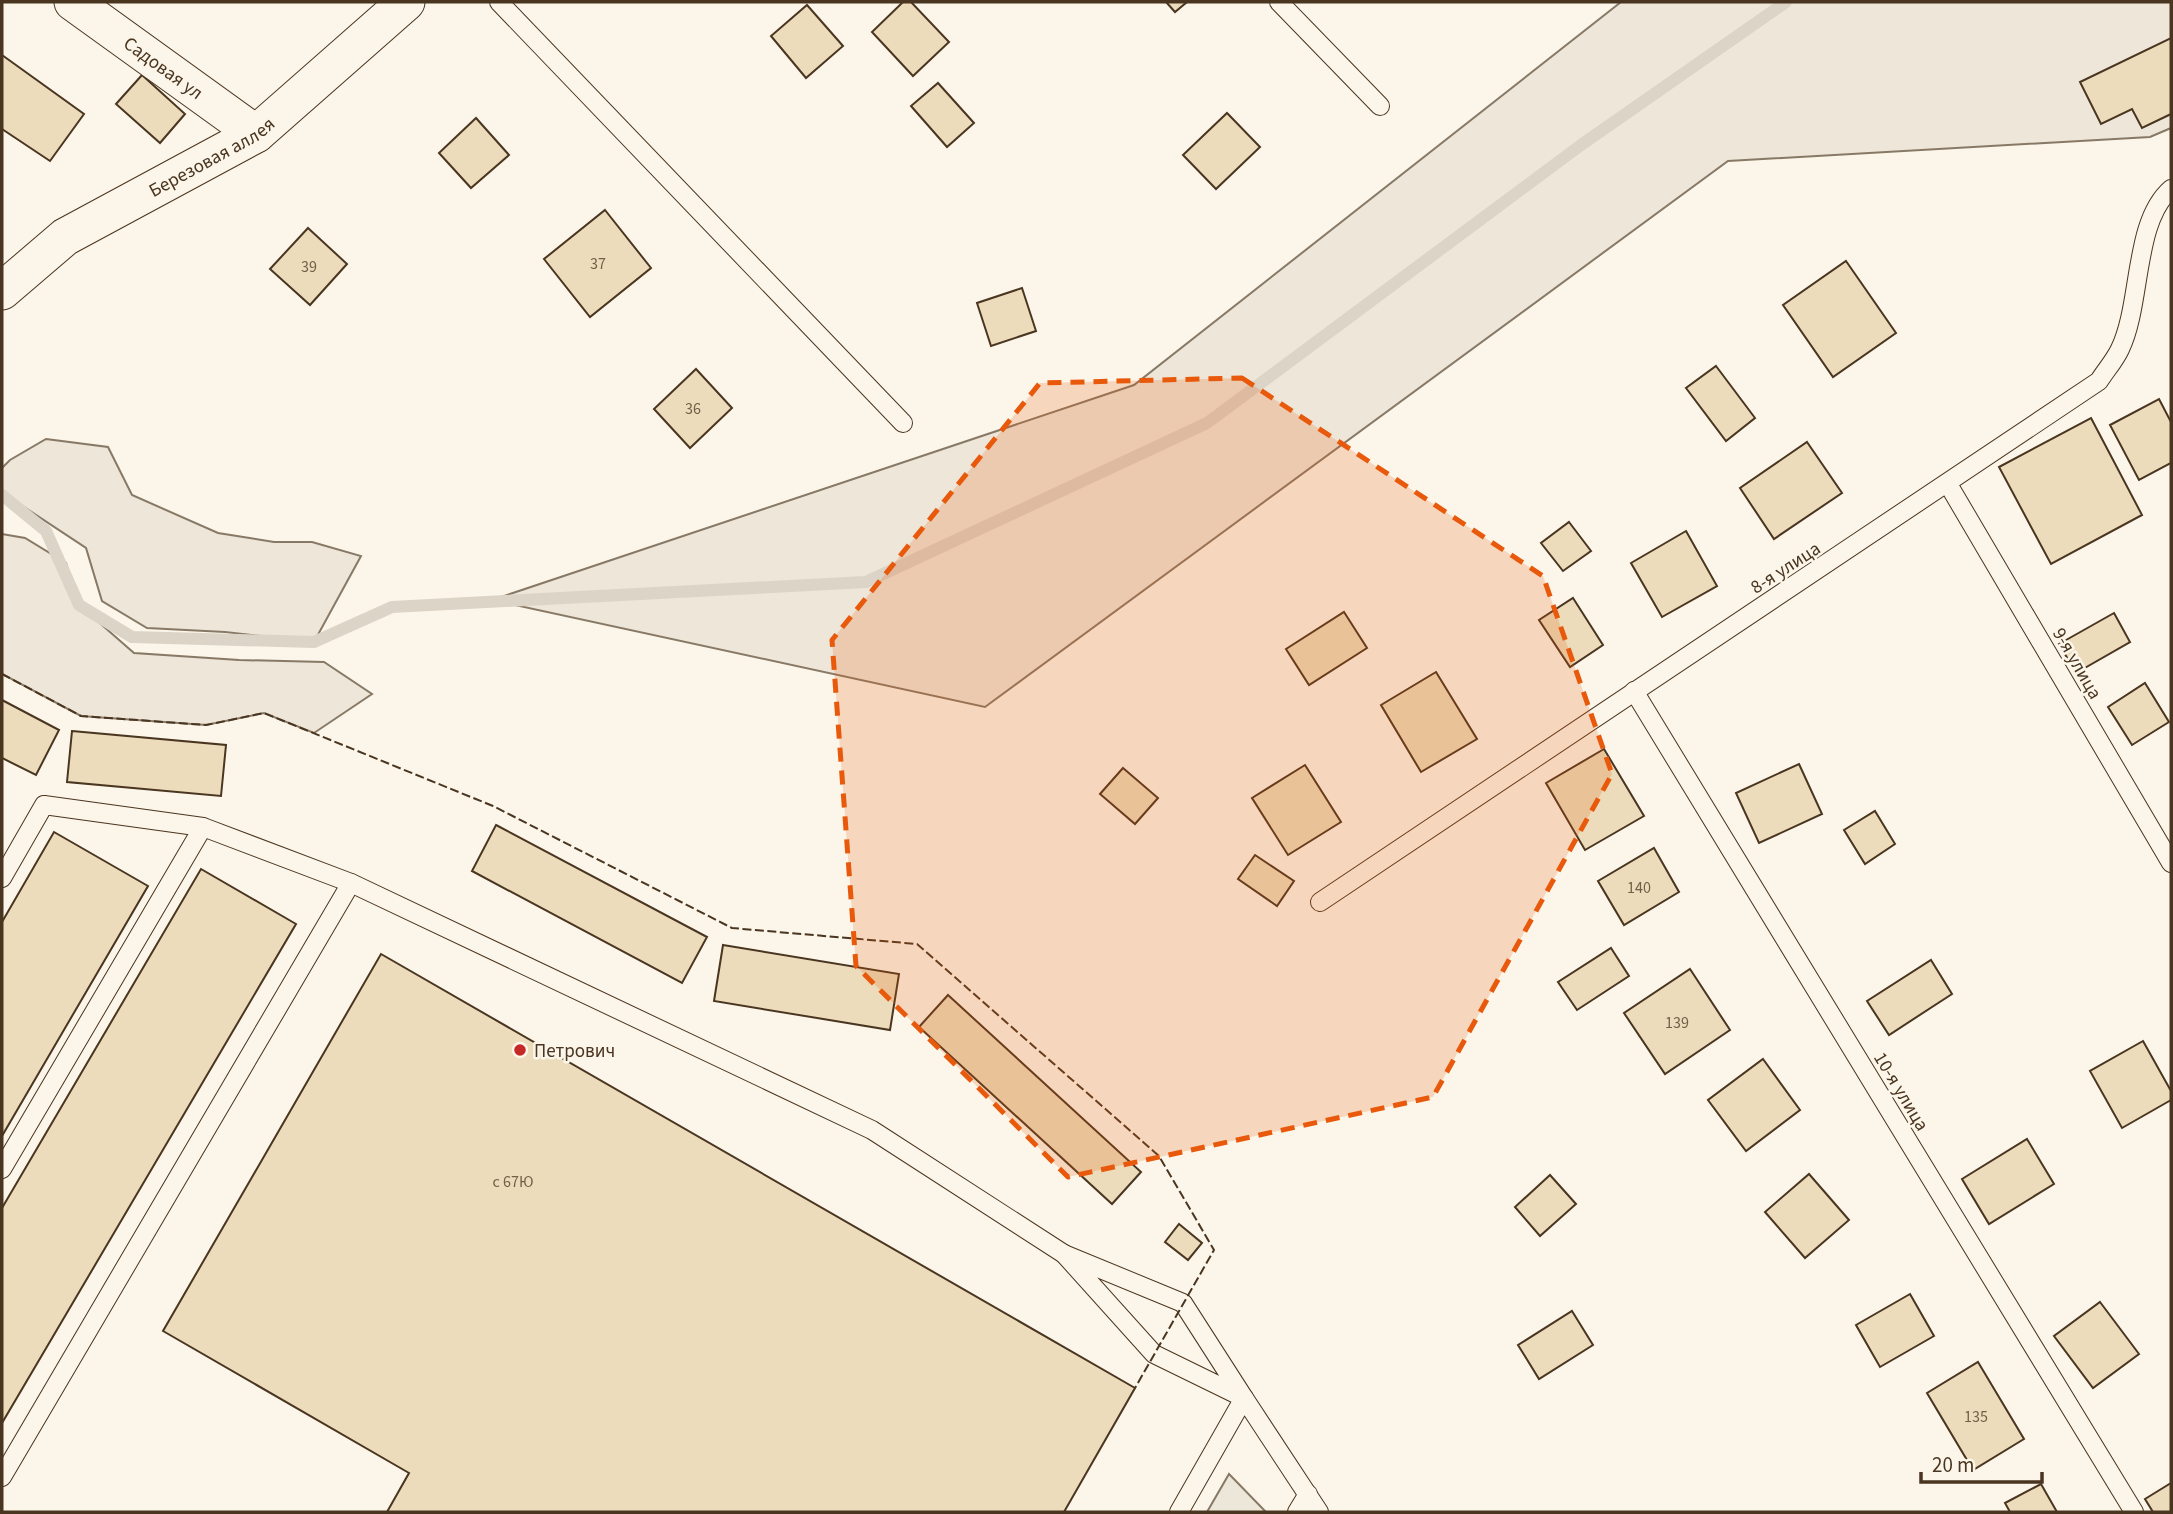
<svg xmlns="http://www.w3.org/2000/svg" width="2173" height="1514" font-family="'Source Sans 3',sans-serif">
	<rect width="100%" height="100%" fill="#fbf6e9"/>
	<g fill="#ede6d9" stroke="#887966" stroke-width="2">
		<polygon points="1621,2 2171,2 2171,128 2150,137 1728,161 985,707 492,600 1134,385"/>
		<polygon points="46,439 108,447 132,495 218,533 274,542 312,542 361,556 314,642 225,632 147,628 102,601 86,548 21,505 2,501 2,468 10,460"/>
		<polygon points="2,534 25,538 66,563 79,605 134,653 239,660 324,662 372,694 314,733 264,713 206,725 81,716 2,674"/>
	</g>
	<polygon fill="#ede7d9" stroke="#887966" stroke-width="2" points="1229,1474 1266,1512 1207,1512"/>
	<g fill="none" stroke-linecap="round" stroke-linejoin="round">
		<polyline stroke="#dcd4c6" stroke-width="12" points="2,495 46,531 79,605 132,637 314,642 392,607 866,582 1207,423 1581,145 1786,2"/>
	</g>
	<g fill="#ecdcbc" stroke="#4a3520" stroke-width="2">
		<polygon points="903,2 911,2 949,42 913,76 872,32"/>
		<polygon points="1166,2 1187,2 1175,12"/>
		<polygon points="807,5 843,46 806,78 771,36"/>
		<polygon points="2171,38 2171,114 2142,128 2132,109 2101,124 2080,82"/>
		<polygon points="2,55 84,114 50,161 2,129"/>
		<polygon points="142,75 185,114 160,143 116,104"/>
		<polygon points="938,83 974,123 947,147 911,106"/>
		<polygon points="1227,113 1260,147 1216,189 1183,155"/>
		<polygon points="476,118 509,155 471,188 439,153"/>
		<polygon points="605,210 651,268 590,317 544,259"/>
		<polygon points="308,228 347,264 310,305 270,269"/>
		<polygon points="1846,261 1896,333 1833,377 1783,305"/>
		<polygon points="1022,288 1036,331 991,346 977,303"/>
		<polygon points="1716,366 1755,418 1726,441 1686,388"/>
		<polygon points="696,369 732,408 690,448 654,409"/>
		<polygon points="2159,399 2171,422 2171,463 2139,480 2110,425"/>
		<polygon points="2091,418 2142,515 2051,564 1999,467"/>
		<polygon points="1807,442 1842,493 1774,539 1740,488"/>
		<polygon points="1569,522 1591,551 1563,571 1541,543"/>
		<polygon points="1686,531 1717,586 1662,617 1631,563"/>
		<polygon points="1573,598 1603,645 1570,667 1539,620"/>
		<polygon points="1344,612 1367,648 1309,685 1286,649"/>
		<polygon points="2114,613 2130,642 2076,673 2059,644"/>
		<polygon points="1436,672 1477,739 1421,772 1381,705"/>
		<polygon points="2145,683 2169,722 2132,745 2108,707"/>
		<polygon points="2,700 59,730 36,775 2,758"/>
		<polygon points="72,731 226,745 221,796 67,782"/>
		<polygon points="1604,749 1644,816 1585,850 1546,783"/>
		<polygon points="1799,764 1822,814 1759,843 1736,793"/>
		<polygon points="1305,765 1341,822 1288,855 1252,798"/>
		<polygon points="1123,768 1158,798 1135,824 1100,794"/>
		<polygon points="1875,811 1895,844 1865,864 1844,830"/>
		<polygon points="496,825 707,937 682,983 472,871"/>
		<polygon points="54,832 148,886 2,1136 2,922"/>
		<polygon points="1654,848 1679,892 1624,925 1598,881"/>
		<polygon points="1255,855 1294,881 1277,906 1238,879"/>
		<polygon points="201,869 296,924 2,1423 2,1208"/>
		<polygon points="723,945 899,974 890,1030 714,1001"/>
		<polygon points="1611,948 1629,976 1577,1010 1558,982"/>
		<polygon points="381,954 1135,1388 1064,1512 387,1512 409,1473 163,1331"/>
		<polygon points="1931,960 1952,994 1889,1035 1867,1001"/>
		<polygon points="1690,969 1730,1030 1665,1074 1624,1013"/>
		<polygon points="948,995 1141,1172 1112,1204 919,1027"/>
		<polygon points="2143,1041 2171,1091 2171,1100 2122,1128 2090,1071"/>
		<polygon points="1763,1059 1800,1110 1746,1151 1708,1100"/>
		<polygon points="2027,1139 2054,1184 1989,1224 1962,1179"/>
		<polygon points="1809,1174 1849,1220 1805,1258 1765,1212"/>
		<polygon points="1550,1175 1576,1204 1540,1236 1515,1207"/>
		<polygon points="1179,1224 1202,1243 1188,1260 1165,1242"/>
		<polygon points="1910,1294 1934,1336 1880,1367 1856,1325"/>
		<polygon points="2100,1302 2139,1354 2093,1388 2054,1336"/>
		<polygon points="1572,1311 1593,1345 1539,1379 1518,1345"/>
		<polygon points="1978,1362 2024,1439 1973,1470 1927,1393"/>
		<polygon points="2171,1483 2171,1512 2153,1512 2145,1499"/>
		<polygon points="2041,1484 2057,1512 2010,1512 2005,1503"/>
	</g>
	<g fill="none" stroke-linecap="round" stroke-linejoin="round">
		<g stroke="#4a3520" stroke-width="20">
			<g id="lane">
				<polyline points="499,2 903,423"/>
				<polyline points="1279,2 1380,106"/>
				<polyline points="1948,484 2171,863"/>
				<polyline points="1634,691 2134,1512"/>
				<polyline points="2,878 44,805 203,827"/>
				<path d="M1320,902L2099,381C2106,370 2115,360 2120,349C2142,304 2133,222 2171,189"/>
				<polyline points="2,1169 203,827 351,883"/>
				<polygon points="1064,1254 1183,1303 1244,1398 1154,1354"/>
				<polyline points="2,1477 351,883 872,1130 1064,1254"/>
				<polyline points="1179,1512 1244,1398 1319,1512"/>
				<polyline points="1297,1512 1308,1494"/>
			</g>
		</g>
		<g stroke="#4a3520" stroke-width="39">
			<g id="street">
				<path id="s1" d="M73,2L256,134"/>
				<path id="s2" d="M2,291L65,237L256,134L406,2"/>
			</g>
		</g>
		<use href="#lane" stroke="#fbf6e9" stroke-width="18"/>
		<use href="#street" stroke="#fbf6e9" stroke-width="37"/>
		<polyline stroke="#4a3520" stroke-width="2" stroke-dasharray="9 3.5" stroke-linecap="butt" points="2,674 81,716 206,725 264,713 493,806 732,928 917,944 1159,1156 1214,1250 1135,1388"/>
	</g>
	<path fill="#e8590c" fill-opacity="0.2" stroke="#e8590c" stroke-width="5" stroke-dasharray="14 9" stroke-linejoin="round" d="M1242,378L1543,576L1612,774L1433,1097L1068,1177L856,966L832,640L1040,383Z"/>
	<circle fill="#c62828" stroke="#fbf6e9" stroke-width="2.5" cx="520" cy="1050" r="7"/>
	<g text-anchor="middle" stroke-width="5" stroke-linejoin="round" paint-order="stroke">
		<g font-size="16" fill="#725f47">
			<text x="598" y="269">37</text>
			<text x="309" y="272">39</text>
			<text x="693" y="414">36</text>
			<text x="1639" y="893">140</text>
			<text x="1677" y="1028">139</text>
			<text x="513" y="1187">с 67Ю</text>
			<text x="1976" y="1422">135</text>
		</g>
		<g font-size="19" fill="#4a3520" stroke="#fbf6e9">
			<text dy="7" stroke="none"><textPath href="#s1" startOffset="112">Садовая ул</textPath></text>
			<text dy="7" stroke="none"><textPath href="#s2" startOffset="250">Березовая аллея</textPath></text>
			<text transform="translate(1785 567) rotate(-33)" y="7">8-я улица</text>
			<text transform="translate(2078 663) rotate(60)" y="7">9-я улица</text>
			<text transform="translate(1902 1091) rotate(59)" y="7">10-я улица</text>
		</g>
		<g font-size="19" fill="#4a3520" stroke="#fbf6e9" text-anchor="start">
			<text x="534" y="1057">Петрович</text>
		</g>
	</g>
	<rect width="2173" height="1514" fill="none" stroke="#4a3520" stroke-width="7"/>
	<path d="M1921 1472v10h121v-10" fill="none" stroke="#4a3520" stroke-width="3.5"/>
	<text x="1932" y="1472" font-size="21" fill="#4a3520" stroke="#fbf6e9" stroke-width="5" paint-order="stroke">20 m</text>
</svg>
